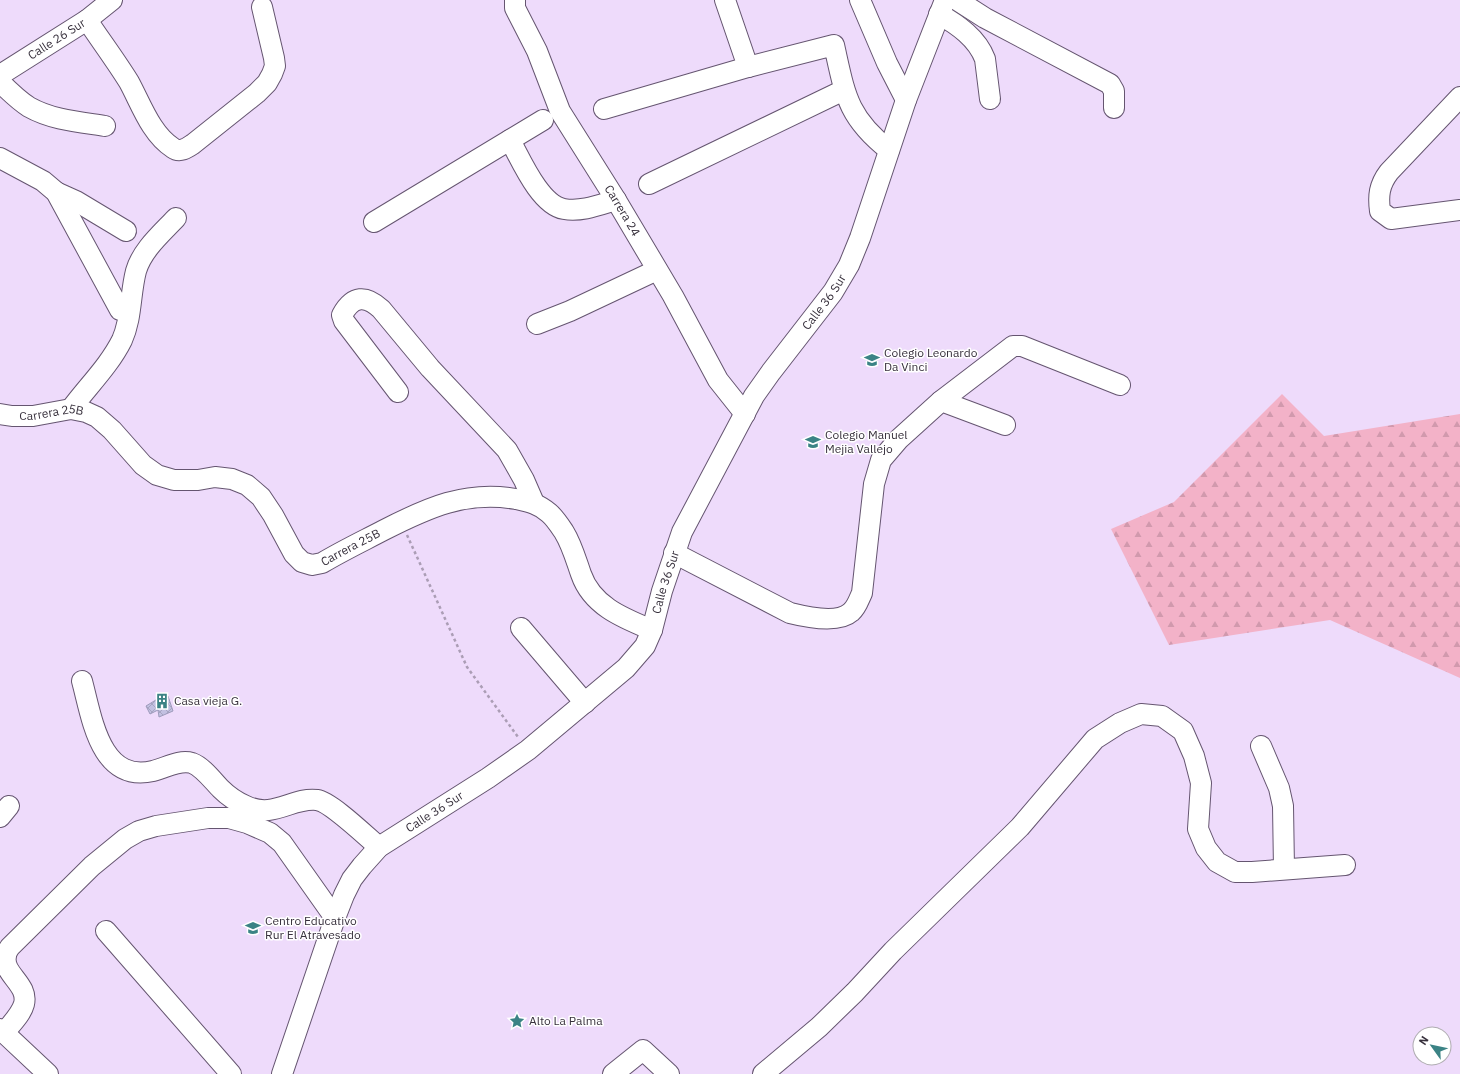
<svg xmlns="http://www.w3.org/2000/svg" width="1460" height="1074" font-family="'IBM Plex Sans',sans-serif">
	<defs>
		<pattern id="forest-firs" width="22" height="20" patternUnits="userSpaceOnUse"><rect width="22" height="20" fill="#f3b2c8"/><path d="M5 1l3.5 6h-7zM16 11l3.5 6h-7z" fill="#d199ad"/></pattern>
		<pattern id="building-cross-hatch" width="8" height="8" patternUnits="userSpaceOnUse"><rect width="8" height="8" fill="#c2c0e1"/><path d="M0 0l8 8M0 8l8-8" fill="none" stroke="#a7a5c2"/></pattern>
	</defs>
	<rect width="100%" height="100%" fill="#eedbfb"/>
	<polygon fill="url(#forest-firs)" points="1282,394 1324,436 1460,414 1460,678 1330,620 1169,645 1111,529 1174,502"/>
	<polygon fill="url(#building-cross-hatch)" stroke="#9e9bbc" points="164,695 165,697 168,696 173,711 159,717 158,710 150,714 146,706"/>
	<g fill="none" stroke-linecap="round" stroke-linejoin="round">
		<g stroke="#655570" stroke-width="22">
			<g id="minor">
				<path id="s1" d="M515,0V8L537,51L560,111L616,200L673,296L718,380L745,414"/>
				<polyline points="725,0 748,67"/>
				<polyline points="860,0 887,63 906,100"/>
				<polyline points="957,0 985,18 1110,84 1114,91 1114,108"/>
				<path d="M939,14C958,25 977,38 985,59L990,99"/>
				<path d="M87,20C101,41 116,61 129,82C141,104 151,134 173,148C180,153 187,148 193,144L257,93L267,83L272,74L275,66L274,58L262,7"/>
				<path id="s2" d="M0,75L87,20L112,0"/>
				<path d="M0,82C9,91 18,100 29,107C52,120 79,122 105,126"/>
				<path d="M1460,97L1389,172C1379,185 1378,196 1380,211L1391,219L1460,210"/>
				<path d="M604,109L748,67L834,45C845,94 847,117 889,150"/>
				<path d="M510,140C521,160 540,205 564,209C582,212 599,205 616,200"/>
				<polyline points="0,158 43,181 56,192 120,310"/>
				<polyline points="649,184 844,90"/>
				<polyline points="56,192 76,201 126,231"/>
				<polyline points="374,222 543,120"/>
				<polyline points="537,324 570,311 657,270"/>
				<path d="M398,392L344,321L342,315C353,295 366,295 381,309L430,368L507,450L524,480L534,503"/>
				<polyline points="941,401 1013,346 1022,346 1120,385"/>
				<path d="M71,409C88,386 109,366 122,340C132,318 130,294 136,271C142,250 161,234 176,218"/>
				<path id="s3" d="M0,414L12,416H33L71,409L86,412L97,417L112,430L143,465L157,475L174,480H198L215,477L232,479L247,485L261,497L273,515L294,554L302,562L312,565L322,563C342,551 363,541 384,530C427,508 466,490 516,499C529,502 539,504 549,513C555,518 560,526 564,532C572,545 576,560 581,574C592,606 623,618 652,630"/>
				<path d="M674,553L790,613C806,617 838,624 851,612C857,607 859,599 862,593L874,484L881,460L899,439L941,401L1005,425"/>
				<polyline points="521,628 585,703"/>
				<path d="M82,681C92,718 100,783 153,771C166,768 179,759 192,763C203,767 213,781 221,789C228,796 237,802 246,806C274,819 292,797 317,800C331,802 367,837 379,847"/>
				<polyline points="1261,746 1279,788 1283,806 1284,869"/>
				<polyline points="0,817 9,806"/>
				<polyline points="106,931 231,1074"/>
				<polyline points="0,1029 48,1074"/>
				<path d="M4,1033C11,1024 21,1015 24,1004C29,984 2,974 6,956C6,953 8,950 10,947L92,866L125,839L139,831L156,826L208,818H229L247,823L270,833L282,843L335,918"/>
				<path id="s4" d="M282,1074L335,918L344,895L352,879L362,866L379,847L488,778L528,750L626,668L645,646L652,630L662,591L682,532L754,396L771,372L833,292L849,265L860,238L906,100L945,0"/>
				<polyline points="613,1074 643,1050 669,1074"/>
				<polyline points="763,1074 819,1027 855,992 893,951 1020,827 1095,739 1120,723 1141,714 1162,716 1183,731 1194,756 1201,783 1198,829 1206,848 1217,862 1235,872 1252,872 1345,865"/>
			</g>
		</g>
		<polyline stroke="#ab9db5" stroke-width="2.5" stroke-dasharray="3 3" stroke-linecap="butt" points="407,535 467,667 518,737"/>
		<use href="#minor" stroke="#fff" stroke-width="20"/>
	</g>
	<defs>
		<g id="school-bare" transform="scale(1.2)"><path d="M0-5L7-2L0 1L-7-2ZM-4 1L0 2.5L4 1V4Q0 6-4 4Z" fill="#3b8385" stroke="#fff" stroke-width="2.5" paint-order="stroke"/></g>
		<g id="building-bare" transform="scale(1.2)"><path d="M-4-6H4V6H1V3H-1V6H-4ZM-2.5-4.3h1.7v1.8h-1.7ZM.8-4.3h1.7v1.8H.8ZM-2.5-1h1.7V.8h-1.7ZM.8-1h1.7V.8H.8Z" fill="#3b8385" stroke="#fff" stroke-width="2.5" paint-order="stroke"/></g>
		<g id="sight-bare" transform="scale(1.2)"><path d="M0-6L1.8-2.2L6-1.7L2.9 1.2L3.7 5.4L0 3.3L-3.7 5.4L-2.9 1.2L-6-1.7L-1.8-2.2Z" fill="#3b8385" stroke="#fff" stroke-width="2.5" paint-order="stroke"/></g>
	</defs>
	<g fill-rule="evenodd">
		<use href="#school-bare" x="872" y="360"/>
		<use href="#school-bare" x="813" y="442"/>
		<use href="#building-bare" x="162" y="701"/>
		<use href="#school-bare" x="253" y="928"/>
		<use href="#sight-bare" x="517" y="1021"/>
	</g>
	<g text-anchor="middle" stroke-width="3" stroke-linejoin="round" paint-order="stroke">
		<g font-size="12" fill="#37303c" stroke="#fff">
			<text dy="4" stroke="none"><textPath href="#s2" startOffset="67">Calle 26 Sur</textPath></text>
			<text dy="4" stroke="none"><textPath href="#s1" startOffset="238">Carrera 24</textPath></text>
			<text dy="4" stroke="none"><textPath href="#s4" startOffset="975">Calle 36 Sur</textPath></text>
			<text dy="4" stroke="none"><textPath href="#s3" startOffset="52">Carrera 25B</textPath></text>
			<text dy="4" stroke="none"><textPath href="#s3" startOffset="424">Carrera 25B</textPath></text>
			<text dy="4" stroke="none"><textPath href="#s4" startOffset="651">Calle 36 Sur</textPath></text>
			<text dy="4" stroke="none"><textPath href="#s4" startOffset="315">Calle 36 Sur</textPath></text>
		</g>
		<g font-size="12" fill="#37303c" stroke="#fff" text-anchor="start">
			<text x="884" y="357">Colegio Leonardo<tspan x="884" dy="14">Da Vinci</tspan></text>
			<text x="825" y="439">Colegio Manuel<tspan x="825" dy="14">Mejia Vallejo</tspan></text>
			<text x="174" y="705">Casa vieja G.</text>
			<text x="265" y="925">Centro Educativo<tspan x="265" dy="14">Rur El Atravesado</tspan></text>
			<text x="529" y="1025">Alto La Palma</text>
		</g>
	</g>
	<g transform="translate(1432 1046) rotate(303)"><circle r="19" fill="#ffffff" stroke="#afacb1"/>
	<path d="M0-3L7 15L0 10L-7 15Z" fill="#3b8385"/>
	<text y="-6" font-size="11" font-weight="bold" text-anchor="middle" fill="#37303c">N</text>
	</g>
</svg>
